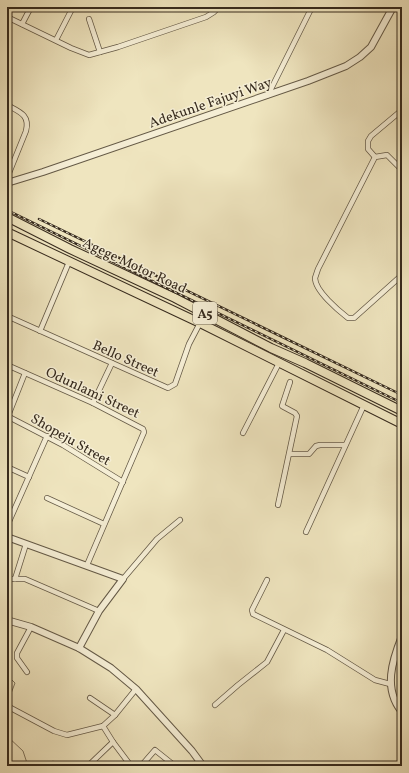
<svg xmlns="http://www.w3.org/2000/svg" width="409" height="773" font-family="Vollkorn,serif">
	<rect width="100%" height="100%" fill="#efe5bf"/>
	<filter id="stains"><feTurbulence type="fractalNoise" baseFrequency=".005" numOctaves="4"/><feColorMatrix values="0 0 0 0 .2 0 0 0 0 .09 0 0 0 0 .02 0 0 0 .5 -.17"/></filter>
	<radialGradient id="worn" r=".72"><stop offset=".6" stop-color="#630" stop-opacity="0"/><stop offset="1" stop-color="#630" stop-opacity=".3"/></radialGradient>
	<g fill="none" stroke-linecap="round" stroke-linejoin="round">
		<g stroke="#7f745d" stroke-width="1">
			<polyline points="7,675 15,683 7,704"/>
			<polyline points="7,736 23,751 28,766"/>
		</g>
		<g stroke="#645946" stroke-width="6">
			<g id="minor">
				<polyline points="7,17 71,48 89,55 118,47 206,17 214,12 219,7"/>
				<polyline points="89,19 100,52"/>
				<polyline points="22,24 31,7"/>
				<polyline points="56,40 73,7"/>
				<polyline points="268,95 312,7"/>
				<path d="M7,105C20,112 30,115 26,131L7,178"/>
				<polyline points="375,157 368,149 368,141 371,136 402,110"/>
				<path d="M402,170L387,155L375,157L318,269C317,272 316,275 315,278C315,291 339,311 348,318H354L402,275"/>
				<polyline points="7,316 168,388 175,384 189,344 200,323"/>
				<polyline points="40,331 69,262"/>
				<polyline points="7,365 93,403 143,429 144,432 87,565"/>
				<polyline points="93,403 112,363"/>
				<polyline points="7,416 63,445 123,482"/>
				<polyline points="8,416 25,373"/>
				<polyline points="243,433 279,363"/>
				<polyline points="290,454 309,454 316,446 320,445 345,445"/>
				<polyline points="7,467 29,477"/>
				<polyline points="47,498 104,524"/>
				<polyline points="278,505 297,416 295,413 282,406 290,382"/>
				<polyline points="7,526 47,436"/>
				<polyline points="306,532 364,405"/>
				<polyline points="7,579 25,579 99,611"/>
				<polyline points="15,579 26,544"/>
				<polyline points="123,579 157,539 180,520"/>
				<polyline points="267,580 252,610 253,614 327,650 375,680 390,684"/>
				<polyline points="27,672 17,658 17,653 31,627"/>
				<polyline points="90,698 115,715"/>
				<polyline points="215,705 238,685 267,662 284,630"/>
				<polyline points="7,706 54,731 67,735 103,726 115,715 136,689"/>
				<polyline points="103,726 113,742 131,766"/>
				<polyline points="53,764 55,766"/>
				<polyline points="88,766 113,742"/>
				<polyline points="141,766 155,750 175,766"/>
			</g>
		</g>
		<g stroke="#645946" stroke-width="8">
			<g id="tertiary">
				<polyline points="7,183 43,172 308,81 346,66 360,57 371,47 393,7"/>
				<polyline points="7,537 123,579 99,611 79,648"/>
				<polyline points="7,623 10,621 31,627 79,648 111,668 136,689 192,751 203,766"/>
				<path d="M402,636C392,661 383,689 402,712"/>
			</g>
		</g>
		<g stroke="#362a1d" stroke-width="10">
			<g id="trunk">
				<polyline points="7,217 70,249 175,298 271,348 305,363 402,411"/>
				<polyline points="7,232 200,323 402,424"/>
			</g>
		</g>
		<use href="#minor" stroke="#f5eed5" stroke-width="4.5"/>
		<use href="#tertiary" stroke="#f5eed5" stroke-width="6"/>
		<use href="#trunk" stroke="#efe5bf" stroke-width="8"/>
		<g stroke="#362a1d" stroke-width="2.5">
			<g id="rail">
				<polyline points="7,210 402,403"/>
				<polyline points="39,219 402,395"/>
			</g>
		</g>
		<use href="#rail" stroke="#f5eed5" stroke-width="1" stroke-dasharray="3" stroke-linecap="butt"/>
	</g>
	<g text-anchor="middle" stroke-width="3" stroke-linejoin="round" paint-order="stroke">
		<rect fill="#f5eed5" stroke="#6f6554" stroke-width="1" x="193" y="302" width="24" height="22" rx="3"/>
		<g font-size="13" font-weight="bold" fill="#362a1d">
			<text x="205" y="318">A5</text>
		</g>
		<g font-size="14" fill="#362a1d" stroke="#f5eed5">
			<text transform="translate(210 102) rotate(-19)" y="5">Adekunle Fajuyi Way</text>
			<text transform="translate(135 265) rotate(25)" y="5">Agege Motor Road</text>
			<text transform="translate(126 358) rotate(24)" y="5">Bello Street</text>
			<text transform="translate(93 392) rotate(25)" y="5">Odunlami Street</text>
			<text transform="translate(71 439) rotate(30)" y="5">Shopeju Street</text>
		</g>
	</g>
	<rect width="409" height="773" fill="none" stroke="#efe5bf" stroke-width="24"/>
	<rect x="8" y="8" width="393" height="757" fill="none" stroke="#362a1d" stroke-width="2"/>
	<rect x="12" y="12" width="385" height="749" fill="none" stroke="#362a1d"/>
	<rect width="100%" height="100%" filter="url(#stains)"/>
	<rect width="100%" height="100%" fill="url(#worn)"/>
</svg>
